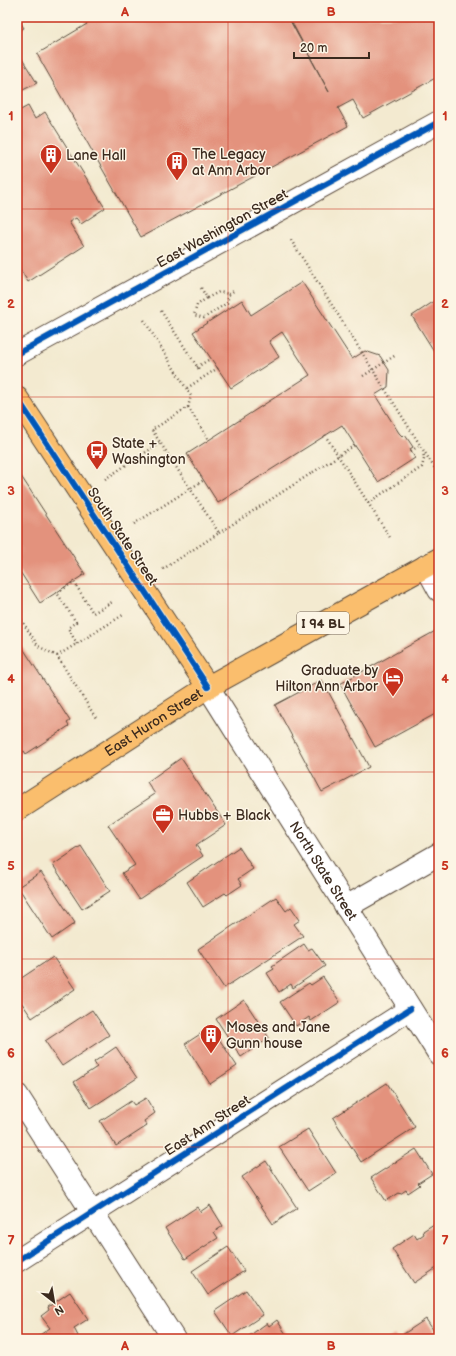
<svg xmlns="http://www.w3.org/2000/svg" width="456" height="1356" font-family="'Balsamiq Sans',sans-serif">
	<rect width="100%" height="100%" fill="#fcf5e5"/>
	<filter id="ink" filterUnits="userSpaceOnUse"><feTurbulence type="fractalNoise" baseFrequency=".025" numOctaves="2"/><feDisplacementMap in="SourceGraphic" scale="8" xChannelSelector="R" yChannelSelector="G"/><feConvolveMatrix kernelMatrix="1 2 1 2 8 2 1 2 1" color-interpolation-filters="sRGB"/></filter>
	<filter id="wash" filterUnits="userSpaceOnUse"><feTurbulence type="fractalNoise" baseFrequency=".012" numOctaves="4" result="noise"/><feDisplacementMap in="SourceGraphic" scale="16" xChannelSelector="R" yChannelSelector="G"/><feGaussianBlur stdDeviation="0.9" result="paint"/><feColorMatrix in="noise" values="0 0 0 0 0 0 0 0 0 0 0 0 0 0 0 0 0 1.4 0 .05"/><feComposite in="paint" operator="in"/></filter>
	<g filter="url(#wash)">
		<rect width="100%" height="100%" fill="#f3ead0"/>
		<g id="blocks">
			<g fill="#e3927d">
				<polygon points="17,17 24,28 17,32"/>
				<polygon points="84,17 288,17 329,92 289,17 439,17 439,76 363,118 353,100 338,108 348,126 141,237 37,54 87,24"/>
				<polygon points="17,51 37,83 17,93"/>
				<polygon points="28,106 35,119 45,112 105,208 81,224 76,218 69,222 84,246 28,282 17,264 17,112"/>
				<polygon points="302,282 352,359 365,351 380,356 389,370 388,387 375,395 399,433 403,437 405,435 413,447 410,449 415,458 378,482 342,425 218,503 187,454 310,375 282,332 269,341 279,357 231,388 193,332 242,300 251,315"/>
				<polygon points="439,298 439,359 412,316"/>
				<polygon points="17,470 85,574 40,603 17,567"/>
				<polygon points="439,629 439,712 375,747 340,684"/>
				<polygon points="17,639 70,721 67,723 69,726 26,754 24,751 17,755"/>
				<polygon points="322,680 369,767 322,792 275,705"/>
				<polygon points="181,758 226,825 196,845 203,856 139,899 122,873 135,865 108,825 155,794 147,782"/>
				<polygon points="81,846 110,891 82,909 53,865"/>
				<polygon points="239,847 253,869 238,879 242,885 227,895 225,893 203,907 187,882"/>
				<polygon points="41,872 75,923 52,939 18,887"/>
				<polygon points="276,897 286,911 291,907 300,920 294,924 303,936 224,988 198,949"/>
				<polygon points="304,944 308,950 312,948 325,966 293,988 291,984 279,992 267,973 274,969 272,966"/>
				<polygon points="53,957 75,989 32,1018 17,996 17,981"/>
				<polygon points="323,977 340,1002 311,1021 309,1017 296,1026 280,1002 309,983 311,985"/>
				<polygon points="244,1000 269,1038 241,1057 216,1019"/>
				<polygon points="92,1010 109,1035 62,1066 45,1041"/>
				<polygon points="211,1027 237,1066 210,1084 185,1044"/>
				<polygon points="116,1047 137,1078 91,1108 74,1082 97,1067 94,1062"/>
				<polygon points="387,1083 415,1127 361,1162 333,1118"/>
				<polygon points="146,1098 155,1113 144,1121 147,1126 116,1146 100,1121 131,1101 134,1105"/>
				<polygon points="308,1129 336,1173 308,1191 279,1147"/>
				<polygon points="416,1149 432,1174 418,1183 420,1185 408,1193 406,1190 400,1194 399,1193 386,1201 371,1178"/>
				<polygon points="266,1161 297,1208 273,1224 242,1177"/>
				<polygon points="210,1205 223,1226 214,1232 218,1238 185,1259 165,1228 197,1207 200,1212"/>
				<polygon points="437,1222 439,1224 439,1263 436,1265 438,1267 414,1283 392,1249 414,1234 417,1239 424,1234 423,1231"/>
				<polygon points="228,1247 244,1271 208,1295 192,1271"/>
				<polygon points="246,1290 263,1315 232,1336 215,1311"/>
				<polygon points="70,1292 88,1319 74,1328 78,1336 74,1339 34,1339 50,1328 41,1316 49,1310 48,1307"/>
				<polygon points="426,1319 439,1339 405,1339 402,1335"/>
				<polygon points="277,1320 289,1339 251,1339 249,1336 267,1323 269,1326"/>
				<polygon points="394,1335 397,1339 388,1339"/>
			</g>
		</g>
	</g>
	<g filter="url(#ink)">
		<use href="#blocks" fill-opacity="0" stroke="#574739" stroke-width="1"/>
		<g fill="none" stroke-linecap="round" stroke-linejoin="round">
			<g stroke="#574739" stroke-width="24">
				<g id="minor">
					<polyline points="17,354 439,122"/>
					<polyline points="426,566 439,590"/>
					<path id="s1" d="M208,687L439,1054"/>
					<polyline points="346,907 439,854"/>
					<polyline points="17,1095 174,1339"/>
					<polyline points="17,1261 410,1009"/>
				</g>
			</g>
			<g stroke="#574739" stroke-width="24">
				<g id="major">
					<polyline points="17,398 208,687"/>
					<path id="s2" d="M17,810L208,687L439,559"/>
				</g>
			</g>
			<g stroke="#574739" stroke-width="2.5" stroke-dasharray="1 3" stroke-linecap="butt">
				<polyline points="291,240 439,475"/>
				<polyline points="201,288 207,298 197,305 194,315 204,318 227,303 229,294 219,292 207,298"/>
				<polyline points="229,294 235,290"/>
				<polyline points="161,311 200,371"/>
				<polyline points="144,320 191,396 188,407 152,430 219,533 163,569"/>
				<polyline points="197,367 210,359"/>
				<polyline points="363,376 396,355"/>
				<polyline points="187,388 218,368"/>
				<polyline points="188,407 209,440"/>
				<polyline points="325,435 391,539"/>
				<polyline points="411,451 420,445"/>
				<polyline points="105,479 160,443"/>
				<polyline points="368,503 422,467 424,459 423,451"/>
				<polyline points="134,524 204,480"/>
				<polyline points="219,533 355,445"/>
				<polyline points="17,613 38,646 57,656 96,718"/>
				<polyline points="77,644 68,628 76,622 57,593 74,582 93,613 114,601"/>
				<polyline points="57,656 123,615"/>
			</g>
			<use href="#minor" stroke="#fff" stroke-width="22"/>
			<use href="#major" stroke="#fabe6d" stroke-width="22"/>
			<g stroke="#fcf5e5" stroke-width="8">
				<g id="cycleway">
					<polyline points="17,354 439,122"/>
					<polyline points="17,398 208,687"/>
					<polyline points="17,1261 410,1009"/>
				</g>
			</g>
			<use href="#cycleway" stroke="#0057b8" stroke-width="6"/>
		</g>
	</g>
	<path fill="none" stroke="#c8321e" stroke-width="1" stroke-opacity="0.55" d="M228,17V1339M17,209H439M17,397H439M17,584H439M17,772H439M17,959H439M17,1147H439"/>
	<defs>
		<g id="building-pin" transform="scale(1.15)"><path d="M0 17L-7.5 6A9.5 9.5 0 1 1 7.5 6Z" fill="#c8321e" stroke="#fcf5e5"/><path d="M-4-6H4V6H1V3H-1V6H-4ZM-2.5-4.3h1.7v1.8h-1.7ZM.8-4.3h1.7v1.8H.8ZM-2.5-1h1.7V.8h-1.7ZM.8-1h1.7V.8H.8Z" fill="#fff"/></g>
		<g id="bus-pin" transform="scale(1.15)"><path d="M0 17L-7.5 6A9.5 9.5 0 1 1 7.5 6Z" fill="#c8321e" stroke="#fcf5e5"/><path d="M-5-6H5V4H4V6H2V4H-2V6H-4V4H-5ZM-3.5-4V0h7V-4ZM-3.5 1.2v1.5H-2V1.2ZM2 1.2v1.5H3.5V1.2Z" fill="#fff"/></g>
		<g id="hotel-pin" transform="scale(1.15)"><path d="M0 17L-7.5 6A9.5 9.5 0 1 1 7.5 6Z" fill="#c8321e" stroke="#fcf5e5"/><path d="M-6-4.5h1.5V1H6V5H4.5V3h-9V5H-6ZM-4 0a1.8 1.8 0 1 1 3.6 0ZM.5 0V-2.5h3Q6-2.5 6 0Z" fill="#fff"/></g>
		<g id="office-pin" transform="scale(1.15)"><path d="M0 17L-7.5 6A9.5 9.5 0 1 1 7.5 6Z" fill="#c8321e" stroke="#fcf5e5"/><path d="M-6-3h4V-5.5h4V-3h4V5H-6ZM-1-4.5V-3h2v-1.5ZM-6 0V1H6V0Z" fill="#fff"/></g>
	</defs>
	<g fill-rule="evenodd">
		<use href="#building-pin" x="51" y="155"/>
		<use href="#building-pin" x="177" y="162"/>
		<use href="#bus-pin" x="97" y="451"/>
		<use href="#hotel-pin" x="393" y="678"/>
		<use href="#office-pin" x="163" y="815"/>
		<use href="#building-pin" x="211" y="1035"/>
	</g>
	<g text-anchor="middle" stroke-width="3" stroke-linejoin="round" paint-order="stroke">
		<rect fill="#fcf5e5" stroke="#75675a" stroke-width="1" x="297" y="612" width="52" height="22" rx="3"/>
		<g font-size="13" font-weight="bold" fill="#3b2a1e">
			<text x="323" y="628">I 94 BL</text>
		</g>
		<g font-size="14" fill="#3b2a1e" stroke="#fcf5e5" text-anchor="start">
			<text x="192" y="159">The Legacy<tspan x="192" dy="16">at Ann Arbor</tspan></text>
			<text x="66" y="160">Lane Hall</text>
			<text x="112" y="448">State +<tspan x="112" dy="16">Washington</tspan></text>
			<text x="378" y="675" text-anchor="end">Graduate by<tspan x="378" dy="16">Hilton Ann Arbor</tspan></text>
			<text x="178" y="820">Hubbs + Black</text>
			<text x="226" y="1032">Moses and Jane<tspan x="226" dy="16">Gunn house</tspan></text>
		</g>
		<g font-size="14" fill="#3b2a1e" stroke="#fcf5e5">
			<text transform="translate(222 228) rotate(-29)" y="5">East Washington Street</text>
			<text transform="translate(123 536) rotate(56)" y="5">South State Street</text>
			<text dy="5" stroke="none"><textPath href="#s2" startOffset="162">East Huron Street</textPath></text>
			<text dy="5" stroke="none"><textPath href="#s1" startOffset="217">North State Street</textPath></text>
			<text transform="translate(207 1125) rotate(-33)" y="5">East Ann Street</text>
		</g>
	</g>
	<rect width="456" height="1356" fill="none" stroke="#fcf5e5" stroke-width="44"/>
	<g transform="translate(54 1302) rotate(149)" stroke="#fcf5e5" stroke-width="3" paint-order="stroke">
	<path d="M0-3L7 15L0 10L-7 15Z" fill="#3b2a1e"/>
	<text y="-6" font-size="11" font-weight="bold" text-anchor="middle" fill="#3b2a1e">N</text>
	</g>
	<path d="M294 52v6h75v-6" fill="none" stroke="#3b2a1e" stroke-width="2"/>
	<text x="300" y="52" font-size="12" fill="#3b2a1e" stroke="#fcf5e5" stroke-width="3" paint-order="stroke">20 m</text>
	<rect x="22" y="22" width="412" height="1312" fill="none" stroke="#c8321e" stroke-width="1.5"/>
	<g font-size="13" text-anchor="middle" font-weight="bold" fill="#c8321e">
		<text x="125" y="16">A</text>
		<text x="331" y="16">B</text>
		<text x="11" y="120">1</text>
		<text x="445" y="120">1</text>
		<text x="11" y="308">2</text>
		<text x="445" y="308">2</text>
		<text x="11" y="495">3</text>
		<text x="445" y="495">3</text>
		<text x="11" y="683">4</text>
		<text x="445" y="683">4</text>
		<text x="11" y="870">5</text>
		<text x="445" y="870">5</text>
		<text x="11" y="1057">6</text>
		<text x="445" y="1057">6</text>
		<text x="11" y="1245">7</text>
		<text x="445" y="1245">7</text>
		<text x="125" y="1350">A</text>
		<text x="331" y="1350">B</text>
	</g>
</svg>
